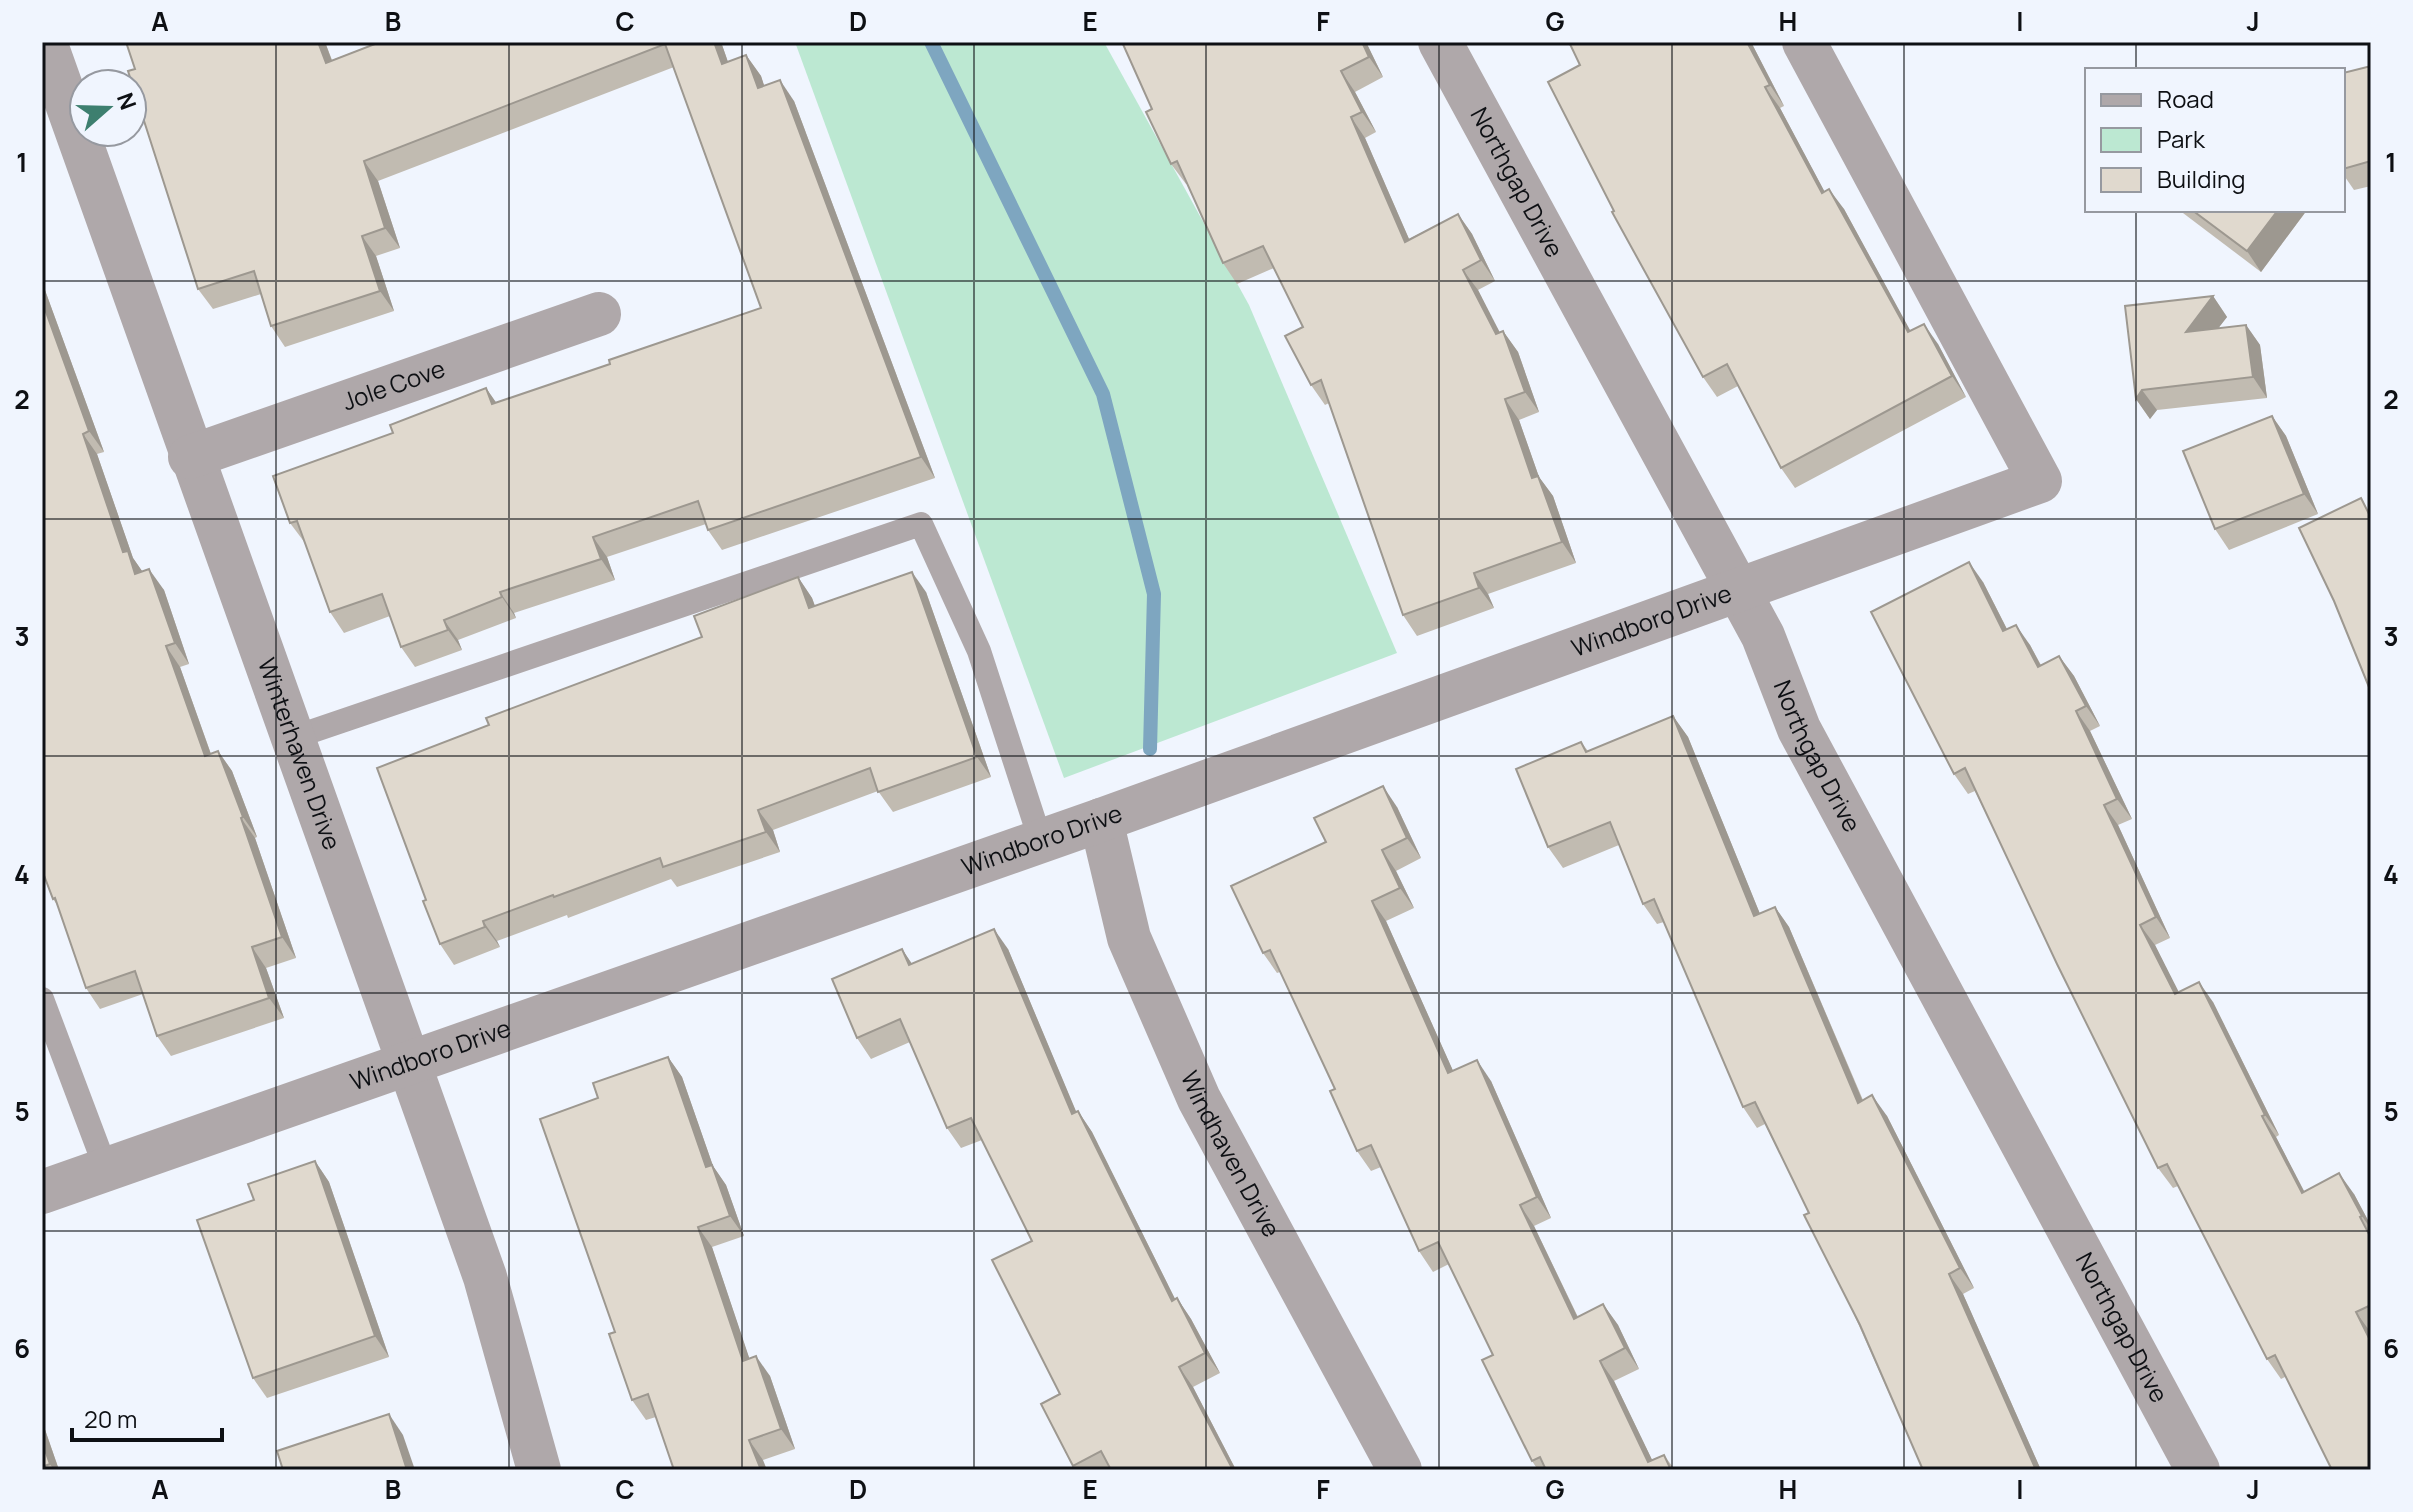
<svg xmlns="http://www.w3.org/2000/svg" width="2413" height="1512" font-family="Manrope,sans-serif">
	<rect width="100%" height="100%" fill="#f0f5fe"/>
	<polygon fill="#bce8d2" points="795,42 1104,42 1249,305 1397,653 1064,778"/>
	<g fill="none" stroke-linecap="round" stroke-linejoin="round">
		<polyline stroke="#7ea6c0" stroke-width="14" points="931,42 1103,394 1154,594 1150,749"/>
		<g stroke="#afa8aa" stroke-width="24">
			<polyline points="292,738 921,524 979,651 1041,842"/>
			<polyline points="42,999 106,1169"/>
		</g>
		<g stroke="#afa8aa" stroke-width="44">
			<path id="s1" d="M45,42L485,1277L539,1470"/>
			<path id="s2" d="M1440,42L1763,636L1799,729L2198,1470"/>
			<path id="s3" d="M190,457L599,314"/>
			<path id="s4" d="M1101,820L1129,938L1199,1099L1400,1470"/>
			<path id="s5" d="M42,1192L1101,820L2040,481L1804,42"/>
		</g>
	</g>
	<g fill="#c1bbb1">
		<polygon points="126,42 325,42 332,60 380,42 721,42 728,62 746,55 761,76 764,86 794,101 935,478 722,550 708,530 706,524 607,557 615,580 514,613 516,618 458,640 462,650 415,667 401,647 390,616 344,633 330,612 305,543 290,523 393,433 486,388 496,403 610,364 761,308 674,67 378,181 400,248 376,256 394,311 285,347 271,326 261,294 213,309 198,289 135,69"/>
		<polygon points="1366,42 1383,77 1355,92 1376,132 1365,138 1409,239 1458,214 1472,234 1495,281 1478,290 1499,333 1503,331 1518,352 1539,412 1519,420 1539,477 1553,496 1576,563 1488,594 1494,608 1417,636 1403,615 1329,403 1325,405 1311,385 1303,327 1274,268 1237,284 1223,263 1187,184 1186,184 1171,164 1152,109"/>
		<polygon points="1751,42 1784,106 1780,108 1824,191 1844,209 1910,331 1938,344 1966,397 1795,488 1781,468 1738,386 1717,397 1703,377 1614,211 1580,65"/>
		<polygon points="2371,66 2371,186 2354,190 2343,174 2343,73"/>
		<polygon points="2179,210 2307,210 2261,272"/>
		<polygon points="42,282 104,452 97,454 133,558 142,571 164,590 189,664 180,667 211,754 218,751 232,771 257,837 255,838 296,958 266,968 284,1018 171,1056 157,1036 143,994 100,1009 86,988 58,906 53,899"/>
		<polygon points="2213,296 2227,317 2218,328 2246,325 2260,345 2267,398 2157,410 2150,419 2136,399"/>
		<polygon points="2272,416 2286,436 2318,514 2229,550 2215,529"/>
		<polygon points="798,577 812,598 815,606 926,592 991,777 893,812 878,791 773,830 780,852 677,887 671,879 568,918 567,915 497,941 500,947 454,965 440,944 426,900 489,725 702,637"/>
		<polygon points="1983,582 2007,629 2030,645 2041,665 2059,656 2074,676 2100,726 2090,731 2132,819 2118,825 2170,938 2155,945 2178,992 2213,1002 2279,1135 2276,1137 2304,1192 2354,1194 2371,1226 2371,1333 2281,1379 2267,1359 2178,1186 2173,1188 2158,1168 1975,791 1968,794 1954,774"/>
		<polygon points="1673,716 1688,737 1760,914 1775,907 1789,927 1863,1100 1887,1116 1974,1288 1963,1294 2041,1470 1923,1470 1809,1213 1765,1124 1757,1128 1743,1107 1664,922 1657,924 1643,904 1619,845 1563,868 1548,847 1581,742 1588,751"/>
		<polygon points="1397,807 1421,858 1396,871 1414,908 1386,921 1453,1071 1491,1081 1551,1218 1534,1226 1578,1317 1603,1304 1618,1325 1639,1369 1614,1381 1652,1460 1664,1455 1675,1470 1538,1470 1532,1461 1493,1355 1449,1264 1433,1272 1419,1251 1381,1167 1371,1171 1357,1151 1335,1089 1280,972 1277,973 1263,953 1326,842"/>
		<polygon points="902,949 912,964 1008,949 1076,1112 1078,1111 1092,1132 1175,1299 1177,1298 1191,1319 1220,1373 1193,1387 1236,1470 1076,1470 1073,1466 1032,1241 982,1140 961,1148 947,1128 910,1042 871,1059 857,1038"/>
		<polygon points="668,1057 682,1077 713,1166 726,1185 744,1236 712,1247 749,1358 770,1376 795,1449 763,1460 656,1417 646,1420 632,1400 615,1332 598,1098"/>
		<polygon points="315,1161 329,1182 389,1357 267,1398 253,1378 254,1200"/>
		<polygon points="42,1421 59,1470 42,1470"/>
	</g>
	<g fill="#9d9890">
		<polygon points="318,42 325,42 340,83 326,63"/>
		<polygon points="714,42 721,42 736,85 722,64"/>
		<polygon points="1362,42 1366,42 1383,77 1369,57"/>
		<polygon points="1747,42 1751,42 1784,106 1770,85"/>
		<polygon points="746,55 761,76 772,109 758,88"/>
		<polygon points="1341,71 1355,92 1376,132 1362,112"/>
		<polygon points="780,80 794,101 935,478 921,457"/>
		<polygon points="1765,87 1780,108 1836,213 1822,193"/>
		<polygon points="1351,117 1365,138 1419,262 1405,242"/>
		<polygon points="364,161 378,181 400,248 385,228"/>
		<polygon points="1829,189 1844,209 1922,352 1908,332"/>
		<polygon points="2278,210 2307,210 2261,272 2247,251"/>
		<polygon points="1458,214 1472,234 1495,281 1481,260"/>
		<polygon points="362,236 376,256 394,311 380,291"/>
		<polygon points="1463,270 1478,290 1511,354 1496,334"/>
		<polygon points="42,282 104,452 89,431 42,301"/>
		<polygon points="2213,296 2227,317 2200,352 2186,332"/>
		<polygon points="1924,324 1938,344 1966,397 1952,376"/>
		<polygon points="2246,325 2260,345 2267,398 2253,377"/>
		<polygon points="1503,331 1518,352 1539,412 1525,392"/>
		<polygon points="486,388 500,408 492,404"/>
		<polygon points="2142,390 2157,410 2150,419 2136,399"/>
		<polygon points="1505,399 1519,420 1539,477 1553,496 1576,563 1562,542 1532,478"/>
		<polygon points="2272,416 2286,436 2318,514 2304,494"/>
		<polygon points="83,434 97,454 133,558 142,571 135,574 123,552"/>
		<polygon points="593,537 607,557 615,580 601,559"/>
		<polygon points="1969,562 1983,582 2018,651 2003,631"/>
		<polygon points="149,569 164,590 189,664 175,643"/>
		<polygon points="912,572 926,592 991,777 977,757"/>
		<polygon points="1474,573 1488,594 1494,608 1479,588"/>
		<polygon points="798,577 812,598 823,628 809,608"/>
		<polygon points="500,592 514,613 516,618 502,597"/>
		<polygon points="444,620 458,640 462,650 448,630"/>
		<polygon points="2016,625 2030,645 2052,687 2038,667"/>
		<polygon points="166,646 180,667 219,777 205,756"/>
		<polygon points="2059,656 2074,676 2100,726 2086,706"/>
		<polygon points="2076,711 2090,731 2132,819 2117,799"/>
		<polygon points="1673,716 1688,737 1769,936 1754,916"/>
		<polygon points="218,751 232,771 257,837 243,817"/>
		<polygon points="1383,786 1397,807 1421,858 1407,838"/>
		<polygon points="2104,805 2118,825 2170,938 2156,917"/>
		<polygon points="758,810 773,830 780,852 766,832"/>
		<polygon points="241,818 255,838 296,958 282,937"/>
		<polygon points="1382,850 1396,871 1414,908 1400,888"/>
		<polygon points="1372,901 1386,921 1463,1093 1448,1073"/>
		<polygon points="1775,907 1789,927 1872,1123 1858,1103"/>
		<polygon points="483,921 497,941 500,947 485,927"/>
		<polygon points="2140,925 2155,945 2190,1014 2175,994"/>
		<polygon points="994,929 1008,949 1086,1135 1072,1114"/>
		<polygon points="252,947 266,968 284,1018 269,998"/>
		<polygon points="902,949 916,970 909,965"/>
		<polygon points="2199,982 2213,1002 2279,1135 2265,1115"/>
		<polygon points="668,1057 682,1077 713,1166 726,1185 744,1236 730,1216 706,1167"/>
		<polygon points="1477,1060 1491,1081 1551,1218 1537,1197"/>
		<polygon points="1872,1095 1887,1116 1974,1288 1960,1268"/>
		<polygon points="1078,1111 1092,1132 1186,1321 1172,1301"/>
		<polygon points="2262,1116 2276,1137 2316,1214 2302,1193"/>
		<polygon points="315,1161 329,1182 389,1357 375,1336"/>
		<polygon points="2339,1173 2354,1194 2371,1226 2371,1229 2362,1216"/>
		<polygon points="1520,1205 1534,1226 1588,1339 1574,1319"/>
		<polygon points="698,1227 712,1247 757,1381 743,1361"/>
		<polygon points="1949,1274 1963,1294 2041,1470 2036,1470"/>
		<polygon points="1177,1298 1191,1319 1220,1373 1205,1353"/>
		<polygon points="1603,1304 1618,1325 1639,1369 1625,1348"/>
		<polygon points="2356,1312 2371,1333 2371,1342"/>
		<polygon points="756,1356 770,1376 795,1449 781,1429"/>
		<polygon points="1600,1361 1614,1381 1657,1470 1648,1462"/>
		<polygon points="1179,1367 1193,1387 1236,1470 1233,1470"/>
		<polygon points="389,1414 403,1435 415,1470 407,1470"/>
		<polygon points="42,1421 59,1470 54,1470 50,1464 42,1442"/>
		<polygon points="749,1440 763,1460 767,1470 761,1470"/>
	</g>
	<g fill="#e0d9ce" stroke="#9d9890" stroke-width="2">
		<polygon points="126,42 318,42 326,63 380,42 714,42 722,64 746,55 758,88 780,80 921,457 708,530 698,501 593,537 601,559 500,592 502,597 444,620 448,630 401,647 382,594 330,612 297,521 290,523 273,476 393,433 390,425 486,388 492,404 610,364 609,360 761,308 665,44 364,161 385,228 362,236 380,291 271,326 254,271 198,289 128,71 135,69"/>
		<polygon points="1122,42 1362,42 1369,57 1341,71 1362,112 1351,117 1405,242 1458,214 1481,260 1463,270 1496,334 1503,331 1525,392 1505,399 1532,478 1538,476 1562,542 1474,573 1479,588 1403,615 1321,380 1311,385 1285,336 1303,327 1263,246 1223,263 1177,161 1171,164 1146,112 1152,109"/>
		<polygon points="1569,42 1747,42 1770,85 1765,87 1822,193 1829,189 1908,332 1924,324 1952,376 1781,468 1727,364 1703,377 1612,212 1614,211 1548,82 1580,65"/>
		<polygon points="2371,66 2371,161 2343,169 2343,73"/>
		<polygon points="2192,210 2278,210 2247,251"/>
		<polygon points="2213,296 2186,332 2246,325 2253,377 2142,390 2136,399 2125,306"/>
		<polygon points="42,301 89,431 83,434 123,552 128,551 135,574 149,569 175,643 166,646 205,756 218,751 243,817 241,818 282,937 252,947 269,998 157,1036 135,971 86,988 55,898 53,899 42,870"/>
		<polygon points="2272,416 2304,494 2215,529 2183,451"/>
		<polygon points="2361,498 2371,518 2371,692 2334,601 2299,528"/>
		<polygon points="1969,562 2003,631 2016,625 2038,667 2059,656 2086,706 2076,711 2117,799 2104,805 2156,917 2140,925 2175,994 2199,982 2265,1115 2262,1116 2302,1193 2339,1173 2362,1216 2360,1217 2371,1238 2371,1305 2356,1312 2371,1342 2371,1470 2332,1470 2275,1355 2267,1359 2167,1164 2158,1168 2057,964 1965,768 1954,774 1871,612"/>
		<polygon points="912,572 977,757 878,792 870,768 758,810 766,832 663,867 660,858 554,897 553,895 483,921 485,927 440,944 423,901 426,900 377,768 489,725 486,718 702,637 694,616 798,577 809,608"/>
		<polygon points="1673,716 1754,916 1775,907 1858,1103 1872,1095 1960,1268 1949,1274 2036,1470 1923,1470 1860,1325 1804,1215 1809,1213 1755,1102 1743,1107 1654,899 1643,904 1610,822 1548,847 1516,769 1581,742 1586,752"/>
		<polygon points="1383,786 1407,838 1382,850 1400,888 1372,901 1448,1073 1477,1060 1537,1197 1520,1205 1574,1319 1603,1304 1625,1348 1600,1361 1648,1462 1664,1455 1671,1470 1546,1470 1540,1457 1532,1461 1482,1360 1493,1355 1438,1242 1419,1251 1371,1145 1357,1151 1330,1091 1335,1089 1270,950 1263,953 1231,886 1326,842 1314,818"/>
		<polygon points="994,929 1072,1114 1078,1111 1172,1301 1177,1298 1205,1353 1179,1367 1233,1470 1111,1470 1101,1451 1073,1466 1041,1404 1060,1394 992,1260 1032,1241 971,1118 947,1128 900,1019 857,1038 832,979 902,949 909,965"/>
		<polygon points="668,1057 706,1167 712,1165 730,1216 698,1227 743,1361 756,1356 781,1429 749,1440 761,1470 674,1470 648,1394 632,1400 609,1334 615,1332 540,1119 598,1098 593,1083"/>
		<polygon points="315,1161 375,1336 253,1378 197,1220 254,1200 248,1184"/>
		<polygon points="389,1414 407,1470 283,1470 277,1451"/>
		<polygon points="42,1442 50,1464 42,1467"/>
	</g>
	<path fill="none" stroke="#0e1014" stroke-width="2" stroke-opacity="0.55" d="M276,42V1470M509,42V1470M742,42V1470M974,42V1470M1206,42V1470M1439,42V1470M1672,42V1470M1904,42V1470M2136,42V70M2136,210V1470M42,281H2371M42,519H2371M42,756H2371M42,993H2371M42,1231H2371"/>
	<g text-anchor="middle" stroke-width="8" stroke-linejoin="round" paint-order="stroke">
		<g font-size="24" fill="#0e1014" stroke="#f0f5fe">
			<text dy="8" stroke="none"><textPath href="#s2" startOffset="160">Northgap Drive</textPath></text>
			<text dy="8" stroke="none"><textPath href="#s3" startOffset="216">Jole Cove</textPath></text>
			<text dy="8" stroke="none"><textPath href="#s5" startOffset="1708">Windboro Drive</textPath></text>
			<text dy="8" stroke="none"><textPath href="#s1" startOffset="756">Winterhaven Drive</textPath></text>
			<text dy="8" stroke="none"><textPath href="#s2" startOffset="808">Northgap Drive</textPath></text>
			<text dy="8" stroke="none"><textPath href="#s5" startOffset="1060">Windboro Drive</textPath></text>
			<text dy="8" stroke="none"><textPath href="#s5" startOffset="412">Windboro Drive</textPath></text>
			<text dy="8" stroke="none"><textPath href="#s4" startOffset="360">Windhaven Drive</textPath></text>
			<text dy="8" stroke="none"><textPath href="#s2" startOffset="1456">Northgap Drive</textPath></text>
		</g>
	</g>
	<rect width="2413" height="1512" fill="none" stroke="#f0f5fe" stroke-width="88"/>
	<rect x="2085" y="68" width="260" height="144" fill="#f0f5fe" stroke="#9699a0" stroke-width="2"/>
	<rect x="2101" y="94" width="40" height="12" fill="#afa8aa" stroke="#9699a0" stroke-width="2"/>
	<text x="2157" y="108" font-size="24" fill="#0e1014">Road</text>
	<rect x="2101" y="128" width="40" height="24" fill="#bce8d2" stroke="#9699a0" stroke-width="2"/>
	<text x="2157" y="148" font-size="24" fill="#0e1014">Park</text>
	<rect x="2101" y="168" width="40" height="24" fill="#e0d9ce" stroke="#9699a0" stroke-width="2"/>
	<text x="2157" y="188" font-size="24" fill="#0e1014">Building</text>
	<g transform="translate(108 108) rotate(70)"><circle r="38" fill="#f0f5fe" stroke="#9699a0" stroke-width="2"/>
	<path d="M0-6L14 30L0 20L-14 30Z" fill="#3d7f6f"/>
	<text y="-12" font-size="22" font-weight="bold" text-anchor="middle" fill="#0e1014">N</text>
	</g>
	<path d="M72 1428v12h150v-12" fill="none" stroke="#0e1014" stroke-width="4"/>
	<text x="84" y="1428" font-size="24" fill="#0e1014" stroke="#f0f5fe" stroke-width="6" paint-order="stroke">20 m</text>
	<rect x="44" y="44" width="2325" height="1424" fill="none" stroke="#0e1014" stroke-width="3"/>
	<g font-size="26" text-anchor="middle" font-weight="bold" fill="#0e1014">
		<text x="160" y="31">A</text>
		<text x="393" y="31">B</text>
		<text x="625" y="31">C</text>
		<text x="858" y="31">D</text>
		<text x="1090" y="31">E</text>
		<text x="1323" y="31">F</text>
		<text x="1555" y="31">G</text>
		<text x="1788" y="31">H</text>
		<text x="2020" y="31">I</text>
		<text x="2253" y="31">J</text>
		<text x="22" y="172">1</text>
		<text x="2391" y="172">1</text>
		<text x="22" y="409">2</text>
		<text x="2391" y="409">2</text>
		<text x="22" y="646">3</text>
		<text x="2391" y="646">3</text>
		<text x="22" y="884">4</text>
		<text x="2391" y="884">4</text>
		<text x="22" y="1121">5</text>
		<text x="2391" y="1121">5</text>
		<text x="22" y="1358">6</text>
		<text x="2391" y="1358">6</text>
		<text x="160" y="1499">A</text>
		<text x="393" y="1499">B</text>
		<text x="625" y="1499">C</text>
		<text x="858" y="1499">D</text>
		<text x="1090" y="1499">E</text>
		<text x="1323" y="1499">F</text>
		<text x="1555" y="1499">G</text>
		<text x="1788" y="1499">H</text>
		<text x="2020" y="1499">I</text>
		<text x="2253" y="1499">J</text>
	</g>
</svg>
